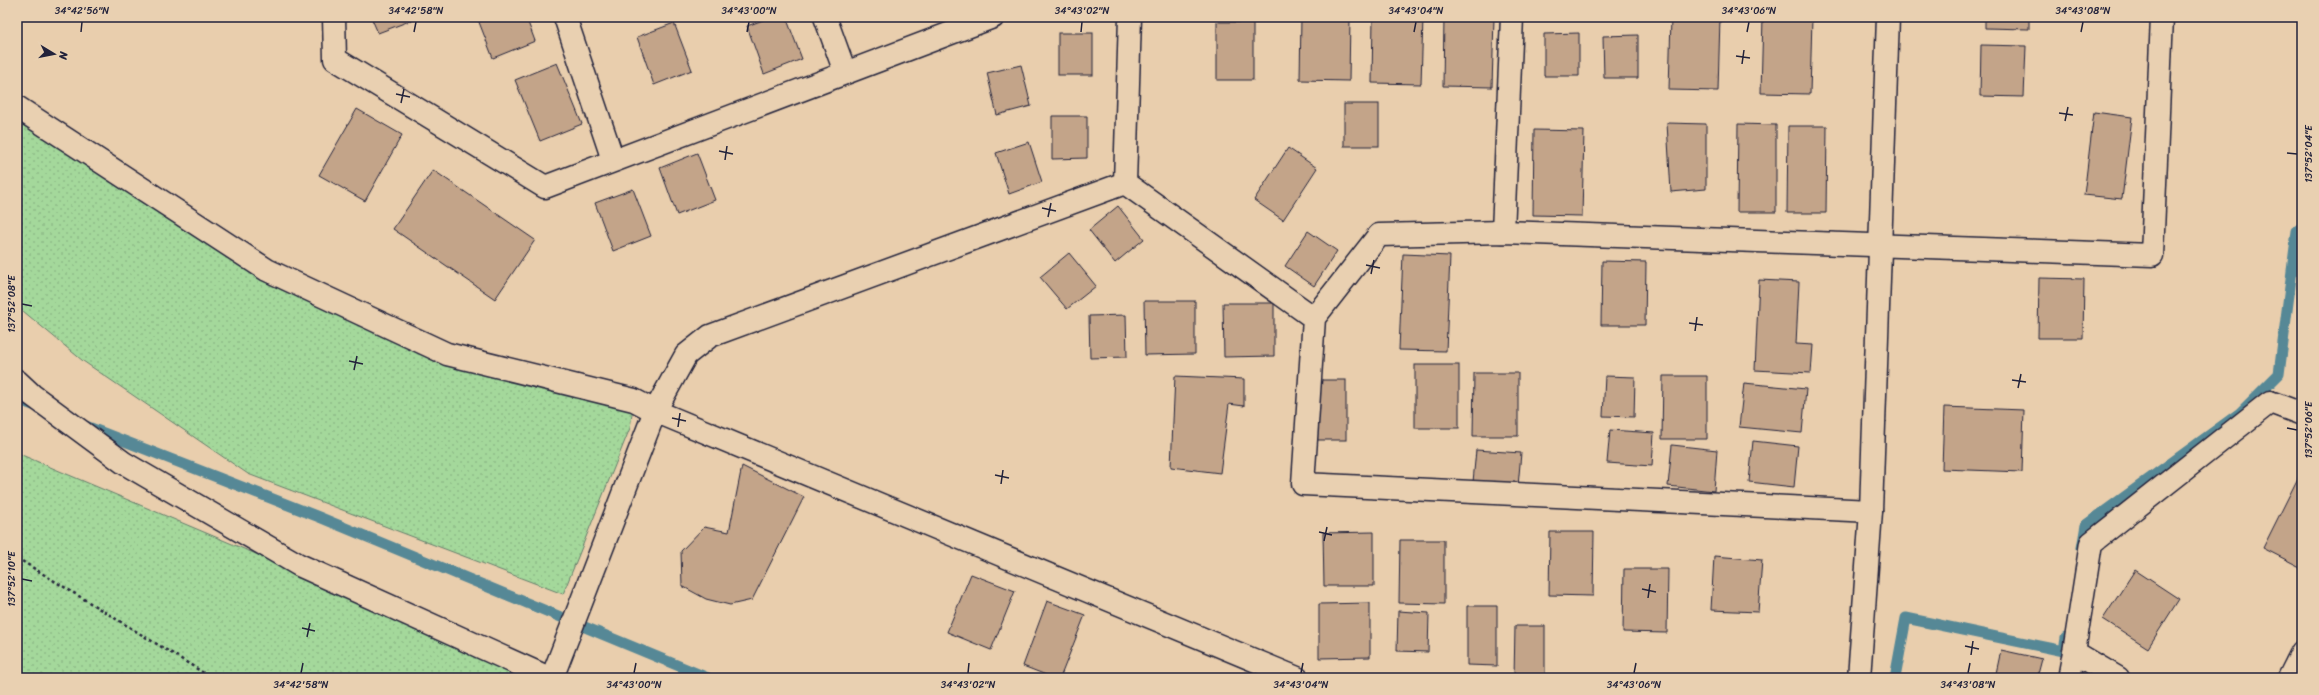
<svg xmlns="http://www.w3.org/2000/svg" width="2319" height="695" font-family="Sriracha,sans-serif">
	<defs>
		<pattern id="grass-dots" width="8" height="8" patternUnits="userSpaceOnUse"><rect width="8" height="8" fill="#a4d89b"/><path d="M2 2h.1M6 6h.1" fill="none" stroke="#8db986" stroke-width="1.8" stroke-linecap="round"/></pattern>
	</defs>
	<rect width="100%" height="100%" fill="#e9cead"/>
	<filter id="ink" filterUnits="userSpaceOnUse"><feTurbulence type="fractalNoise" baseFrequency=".025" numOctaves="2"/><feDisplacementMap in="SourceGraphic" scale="8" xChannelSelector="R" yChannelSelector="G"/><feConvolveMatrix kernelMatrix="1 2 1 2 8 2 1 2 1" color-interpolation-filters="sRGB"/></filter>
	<g filter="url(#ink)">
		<g fill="url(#grass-dots)" stroke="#637d6b">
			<polygon points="17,122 357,312 447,354 634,400 630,428 563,594 248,474 83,361 17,306"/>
			<polygon points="17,453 549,678 17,678"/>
		</g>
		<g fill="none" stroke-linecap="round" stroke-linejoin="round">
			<g stroke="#578896" stroke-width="11">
				<polyline points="17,399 36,406"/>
				<polyline points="86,426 319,517 708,678"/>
				<polyline points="2082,548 2086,525 2240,413 2279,374 2297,231 2302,227"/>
				<polyline points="1895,678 1906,618 2064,651 2066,638"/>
			</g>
		</g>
		<g fill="#c3a489" stroke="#22223b">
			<polygon points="371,17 420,17 378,33"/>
			<polygon points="477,17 526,17 535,41 493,58"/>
			<polygon points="771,17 786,17 802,59 764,74 747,26"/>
			<polygon points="1301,17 1350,17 1349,81 1300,80"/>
			<polygon points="1373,17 1423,17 1421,84 1372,83"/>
			<polygon points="1444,17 1494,17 1492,87 1443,86"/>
			<polygon points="1671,17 1720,17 1718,91 1669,90"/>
			<polygon points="1763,17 1812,17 1810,94 1761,93"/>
			<polygon points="1985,17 2029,17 2029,29 1985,28"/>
			<rect x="1217" y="22" width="36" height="58"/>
			<polygon points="674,23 692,70 654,85 637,37"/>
			<rect x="1058" y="33" width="35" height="42"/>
			<polygon points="1579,33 1579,76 1544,76 1544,34"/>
			<polygon points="1638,35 1638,78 1604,78 1603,36"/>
			<polygon points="1981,45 2026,46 2024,97 1980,96"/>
			<polygon points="557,63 582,124 540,141 515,80"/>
			<polygon points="1021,65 1031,106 997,115 987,73"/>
			<rect x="1344" y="104" width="35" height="42"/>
			<polygon points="357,109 402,135 365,201 319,175"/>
			<polygon points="2094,112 2132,117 2122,199 2084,195"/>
			<polygon points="1052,116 1087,116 1087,158 1052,159"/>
			<polygon points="1667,123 1706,124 1706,189 1671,192"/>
			<polygon points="1738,124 1776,125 1776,212 1737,212"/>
			<polygon points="1788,126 1827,126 1826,213 1787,213"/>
			<polygon points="1534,130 1584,131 1582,216 1533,215"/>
			<polygon points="1029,142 1042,182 1009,194 996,153"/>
			<polygon points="1288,148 1317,168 1283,220 1254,200"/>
			<polygon points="697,153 715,200 677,215 660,168"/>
			<polygon points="433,170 535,240 495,299 393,229"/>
			<polygon points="633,189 651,236 613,251 595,203"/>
			<polygon points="1118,206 1144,239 1115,263 1089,230"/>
			<polygon points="1308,231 1337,251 1314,286 1285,266"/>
			<polygon points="1069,253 1096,286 1067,309 1040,277"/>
			<polygon points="1403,254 1450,256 1446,351 1399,350"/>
			<polygon points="1602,261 1646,262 1645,325 1601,325"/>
			<polygon points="2039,278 2084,279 2083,338 2038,338"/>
			<polygon points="1759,280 1799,282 1796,344 1813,345 1811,373 1755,370"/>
			<polygon points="1144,301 1195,301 1195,354 1145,355"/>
			<polygon points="1223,303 1274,303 1274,356 1224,357"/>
			<polygon points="1126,315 1127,357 1090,358 1089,316"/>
			<rect x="1415" y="365" width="44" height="63"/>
			<polygon points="1474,373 1518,373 1518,436 1473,436"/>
			<polygon points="1175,376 1244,379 1244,406 1229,404 1220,473 1171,467"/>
			<polygon points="1605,376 1635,377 1634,417 1603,416"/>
			<polygon points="1663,376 1707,376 1707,439 1662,439"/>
			<rect x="1316" y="380" width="30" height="60"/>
			<polygon points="1744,383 1806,389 1802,433 1739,427"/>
			<polygon points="1944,407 2024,410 2022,472 1942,469"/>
			<polygon points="1610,430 1654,433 1652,466 1607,463"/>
			<polygon points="1753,441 1798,446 1794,487 1749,482"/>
			<polygon points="1672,445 1717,450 1714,491 1668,486"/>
			<polygon points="1476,450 1521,453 1518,486 1473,482"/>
			<polygon points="742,466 804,497 752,600 730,605 706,599 682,586 681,551 704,527 729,532"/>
			<polygon points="2302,470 2302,568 2263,548"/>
			<polygon points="1374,532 1374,586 1324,586 1323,533"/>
			<polygon points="1550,532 1594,532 1593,596 1549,595"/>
			<polygon points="1400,540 1444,540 1444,604 1399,603"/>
			<polygon points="1714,556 1762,560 1758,612 1711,610"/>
			<polygon points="1624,569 1668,569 1667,633 1623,632"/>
			<polygon points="2135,570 2179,599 2148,648 2103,619"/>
			<polygon points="971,574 1015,591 991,650 947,632"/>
			<polygon points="1047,601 1085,615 1060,678 1054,678 1023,666"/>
			<polygon points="1370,603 1370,657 1319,658 1319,604"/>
			<polygon points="1467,606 1497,606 1497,666 1467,665"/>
			<polygon points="1398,611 1429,613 1428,652 1397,651"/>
			<polygon points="1515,626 1545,626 1545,678 1514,678"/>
			<polygon points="2001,650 2042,659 2037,678 1995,678"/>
		</g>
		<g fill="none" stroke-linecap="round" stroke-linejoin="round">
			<g stroke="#22223b" stroke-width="25">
				<g id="street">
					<polyline points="334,17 335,59 545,187 993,17"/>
					<polyline points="565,17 613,160"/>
					<polyline points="825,17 845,72"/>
					<polyline points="17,107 267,270 447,354 634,400 655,411 1297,678"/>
					<polyline points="1125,183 1314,318"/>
					<polyline points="1125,183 1130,17"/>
					<polyline points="1503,232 1512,17"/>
					<polyline points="1871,511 1303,484 1314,318 1379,235 1503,232 2152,255 2162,17"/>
					<polyline points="2074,652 2091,543 2270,402 2302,414"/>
					<polyline points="552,678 655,411 686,355 710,336 1125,183"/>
					<polyline points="2069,678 2074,652 2118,678"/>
					<polyline points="2289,678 2302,652"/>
				</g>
			</g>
			<g stroke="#22223b" stroke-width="25">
				<g id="secondary">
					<polyline points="17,381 32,395 124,463 299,565 549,678"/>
					<polyline points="1859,678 1871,511 1888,17"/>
				</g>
			</g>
			<polyline stroke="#22223b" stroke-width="2.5" stroke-dasharray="3 3" stroke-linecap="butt" points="17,558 212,678"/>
			<use href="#street" stroke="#e9d0b1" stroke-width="22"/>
			<use href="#secondary" stroke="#e9d0b1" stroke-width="22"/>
		</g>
	</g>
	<path fill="none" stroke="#22223b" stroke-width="1.5" d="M81,32L82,22M414,32L416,22M747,32L749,22M1081,32L1082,22M1414,32L1416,22M1747,32L1749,22M2081,32L2083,22M1736,56L1750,58M1742,64L1744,50M396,94L410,97M401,103L404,89M2059,113L2073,115M2065,121L2068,107M719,151L733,154M2287,153L2297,154M725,160L727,146M1042,208L1056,211M1048,217L1051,203M1366,265L1380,268M1371,274L1374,260M22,304L32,306M1689,323L1703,325M1695,331L1697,317M349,361L363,364M354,370L357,356M2012,380L2026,382M2018,388L2021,374M672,418L686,421M678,427L680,413M2287,428L2297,430M995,475L1009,478M1001,484L1003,470M1319,532L1332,535M1324,541L1327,527M22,579L32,581M1642,589L1656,592M1648,598L1650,584M302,628L315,631M307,637L310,623M1965,646L1979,649M1971,655L1973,641M301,673L303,663M634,673L636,663M968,673L969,663M1301,673L1303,663M1634,673L1636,663M1968,673L1970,663"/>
	<rect width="2319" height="695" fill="none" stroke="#e9d0b1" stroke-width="44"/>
	<g transform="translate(54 54) rotate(100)" stroke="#e9d0b1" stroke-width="3" paint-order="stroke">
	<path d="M0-3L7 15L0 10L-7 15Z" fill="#22223b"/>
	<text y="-6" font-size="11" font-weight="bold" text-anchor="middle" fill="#22223b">N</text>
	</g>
	<rect x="22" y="22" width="2275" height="651" fill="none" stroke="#22223b" stroke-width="1.5"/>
	<g font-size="10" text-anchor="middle" fill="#22223b">
		<text x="82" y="14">34°42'56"N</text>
		<text x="416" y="14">34°42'58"N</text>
		<text x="749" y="14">34°43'00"N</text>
		<text x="1082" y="14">34°43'02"N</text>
		<text x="1416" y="14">34°43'04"N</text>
		<text x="1749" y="14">34°43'06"N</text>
		<text x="2083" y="14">34°43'08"N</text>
		<text transform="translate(2308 154) rotate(-90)" y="4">137°52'04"E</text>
		<text transform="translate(11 304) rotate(-90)" y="4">137°52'08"E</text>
		<text transform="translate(2308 430) rotate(-90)" y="4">137°52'06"E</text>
		<text transform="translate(11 579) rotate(-90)" y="4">137°52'10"E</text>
		<text x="301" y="688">34°42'58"N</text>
		<text x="634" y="688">34°43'00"N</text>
		<text x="968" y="688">34°43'02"N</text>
		<text x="1301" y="688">34°43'04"N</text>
		<text x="1634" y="688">34°43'06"N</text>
		<text x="1968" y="688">34°43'08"N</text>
	</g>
</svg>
